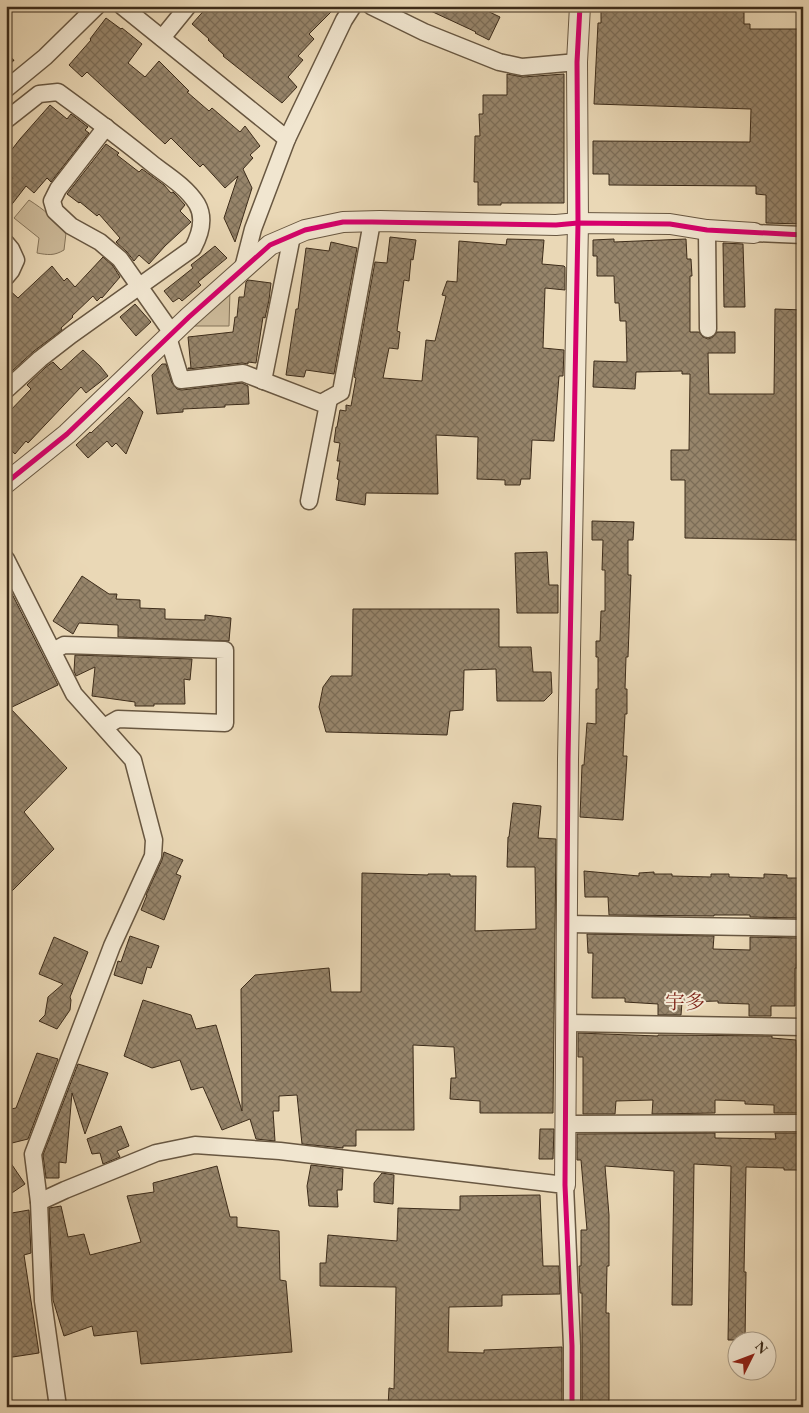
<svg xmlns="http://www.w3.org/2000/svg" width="809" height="1413" font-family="'EB Garamond','Noto Serif JP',serif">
	<defs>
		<pattern id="building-cross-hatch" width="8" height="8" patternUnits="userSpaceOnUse" patternTransform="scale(1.25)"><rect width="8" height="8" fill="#97856b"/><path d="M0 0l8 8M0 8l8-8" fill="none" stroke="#7c6d57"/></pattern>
	</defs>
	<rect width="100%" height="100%" fill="#ead8b6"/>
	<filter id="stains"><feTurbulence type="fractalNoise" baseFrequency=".004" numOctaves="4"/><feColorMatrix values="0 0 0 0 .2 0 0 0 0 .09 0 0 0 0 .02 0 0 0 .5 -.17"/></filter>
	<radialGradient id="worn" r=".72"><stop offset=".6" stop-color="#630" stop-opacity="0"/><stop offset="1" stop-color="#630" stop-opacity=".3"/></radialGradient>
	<g fill="#cdbb9b" stroke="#85745a">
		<path d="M29,200C43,209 56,219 66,233L64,250C54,256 48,255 37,253L39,238L14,218Z"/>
		<polygon points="230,289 229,326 193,326"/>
	</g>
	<g fill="url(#building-cross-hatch)" stroke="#3d2c1a">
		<polygon points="208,6 337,6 309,34 314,39 298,56 303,60 288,77 297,87 282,103 223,56 224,55 208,40 209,39 192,24"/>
		<polygon points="420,6 477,6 500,17 489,40 475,33 476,32"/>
		<polygon points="601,6 744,6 744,24 750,24 750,29 803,29 803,224 766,223 766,195 756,194 756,186 609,185 609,174 593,174 593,141 750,142 751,109 594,104 598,23 601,23"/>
		<polygon points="106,18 121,29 122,28 142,44 128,63 145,77 159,61 189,91 187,92 209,111 212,108 240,132 245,126 260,146 250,155 253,158 243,169 252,188 235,242 224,218 238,176 225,188 203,164 200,167 171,138 165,144 87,72 82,77 69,65 91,40 90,39"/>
		<polygon points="507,74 523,77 564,74 564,203 501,203 501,205 478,205 478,182 474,182 475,136 480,136 479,114 483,114 483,95 507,95"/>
		<polygon points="50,105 67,119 71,114 88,127 85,130 89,133 51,182 47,178 34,193 26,186 6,212 6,187 13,178 6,171 6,157 20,139"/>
		<polygon points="106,144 119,153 117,155 139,172 142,169 164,185 171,193 173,192 176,195 185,205 180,211 191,222 165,246 149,264 139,255 134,261 127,252 116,242 120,238 99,214 97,216 80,202 79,203 67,194"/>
		<polygon points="390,237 416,240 413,260 411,259 409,281 404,280 397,331 400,332 398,349 389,348 383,378 422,381 426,340 435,341 446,296 442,295 447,281 457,282 459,241 506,245 507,239 544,240 542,264 564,266 565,267 565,290 545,288 543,348 564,350 563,376 559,376 554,441 532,440 530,479 521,479 520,485 505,485 505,480 477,479 478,437 436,435 438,494 366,493 365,505 336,500 339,480 337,479 340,461 337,461 340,443 334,442 336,427 337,427 340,410 346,411 346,405 351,406 356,378 354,377 375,262 387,263"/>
		<polygon points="614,239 614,242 686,239 687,259 691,259 692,276 690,276 690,332 699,332 703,337 708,339 713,337 717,332 735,332 735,353 708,353 709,394 774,394 775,309 803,310 803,540 685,538 685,480 671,480 671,450 689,450 690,374 682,374 682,371 636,372 635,389 593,387 594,361 627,362 626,321 620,321 619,303 615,303 614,276 597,276 597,256 593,256 593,240"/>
		<polygon points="331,242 357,248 334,374 306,370 304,377 286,375 296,309 298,309 306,248 329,251"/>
		<polygon points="723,243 743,244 745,307 724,307"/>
		<polygon points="215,246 227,258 198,282 201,285 182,301 179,298 173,302 164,291 193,268 191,265"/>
		<polygon points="103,257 113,266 120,277 102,298 101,297 97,301 93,296 72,316 73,317 61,328 62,330 34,351 12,371 6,365 6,287 18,298 52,266 64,281 67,278 75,287"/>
		<polygon points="248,280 271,283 269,300 265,318 263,317 256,363 248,362 248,364 242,363 188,369 188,368 191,368 188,337 233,332 235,317 237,317 239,297 244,297 246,282"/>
		<polygon points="135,304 151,322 136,336 120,317"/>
		<polygon points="83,350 100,366 108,376 86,393 81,387 28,443 26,441 15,454 6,446 6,415 31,389 27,385 46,367 53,362 61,370"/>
		<polygon points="162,364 166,364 172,383 177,389 182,390 242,383 248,386 249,404 225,405 225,407 183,409 183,412 157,414 152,375"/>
		<polygon points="129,397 143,412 126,454 116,443 112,447 107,441 88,458 76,445 90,432 91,433"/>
		<polygon points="592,521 634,522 633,540 628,540 628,575 631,575 628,657 626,657 625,689 627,689 627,714 625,714 623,756 627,756 623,820 580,817 582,765 584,765 587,723 596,724 596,689 598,689 598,657 596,657 596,641 600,641 601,611 605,611 605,570 602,570 603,540 592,540"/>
		<polygon points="547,552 549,585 558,585 558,613 517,613 515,553"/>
		<polygon points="82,576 109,594 117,594 116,599 140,600 140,608 165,609 165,619 205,620 205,615 231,618 229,641 118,637 118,625 79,623 73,634 53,621"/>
		<polygon points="6,582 58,685 10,708 67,768 24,812 54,849 6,897"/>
		<polygon points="353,609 499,609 499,647 531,647 533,672 551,672 552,693 544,701 497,701 496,669 464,670 463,710 450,711 447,735 326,732 319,707 323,687 331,676 352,676"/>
		<polygon points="75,655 192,659 190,680 184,679 185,704 154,704 154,706 135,706 135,702 92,696 95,667 76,676 74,671"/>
		<polygon points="513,803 541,806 538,838 556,839 553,1113 480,1113 480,1101 450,1099 451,1078 456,1078 454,1047 413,1045 414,1130 356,1130 356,1146 343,1146 343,1148 302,1144 297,1095 279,1096 279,1111 273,1111 275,1141 256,1139 250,1119 222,1130 203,1087 191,1090 180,1060 152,1068 124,1056 143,1000 191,1015 196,1029 216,1025 242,1111 241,989 255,975 329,968 331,992 361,992 362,873 428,875 428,874 450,874 450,876 476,876 475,931 536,929 535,867 507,867 508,837 509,837"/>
		<polygon points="164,852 183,860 176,874 181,876 164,920 141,910 147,895 146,895 162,860"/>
		<polygon points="584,871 639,876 639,873 654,872 654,874 672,874 672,876 711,877 711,874 729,874 729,877 764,878 764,874 787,875 787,878 803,878 803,915 798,915 798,918 750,917 750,915 714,915 714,916 609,915 608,897 585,897"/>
		<polygon points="587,934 714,936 713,949 750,950 750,937 798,938 797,968 795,968 795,1006 771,1006 771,1016 749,1016 749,1004 718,1003 718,1001 682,1002 681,1015 658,1015 658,1004 625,1002 625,998 592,998 593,953 588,953"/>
		<polygon points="130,936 159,946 151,968 147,967 142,984 114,975 118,961 121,962"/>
		<polygon points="54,937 88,952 70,997 71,1000 70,1010 57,1029 39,1021 45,1015 48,997 63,984 39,974"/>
		<polygon points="578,1033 658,1036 658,1035 772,1036 772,1038 796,1040 797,1060 801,1060 800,1113 774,1113 774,1105 745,1104 745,1101 715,1100 715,1113 652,1114 653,1100 616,1101 615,1114 583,1114 583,1057 578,1057"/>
		<polygon points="37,1053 58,1059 28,1139 12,1143 6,1123 6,1110 16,1108"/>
		<polygon points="78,1064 108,1073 85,1134 72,1093 66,1163 59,1162 59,1178 46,1178 43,1155"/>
		<polygon points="121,1126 129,1146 117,1151 120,1157 103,1164 100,1153 92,1154 87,1139"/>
		<polygon points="540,1129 554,1129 553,1159 539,1159"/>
		<polygon points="715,1133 715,1138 776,1139 775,1133 799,1133 799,1139 803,1139 803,1170 784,1170 784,1168 746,1167 744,1272 746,1272 745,1340 728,1340 731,1166 694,1164 692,1305 672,1305 674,1171 605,1166 609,1215 609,1266 607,1266 606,1313 609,1313 609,1407 582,1407 582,1293 580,1293 579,1266 581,1266 581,1230 587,1230 581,1160 577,1160 577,1134"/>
		<polygon points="6,1156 25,1184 6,1197"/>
		<polygon points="311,1165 343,1169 342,1190 337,1190 338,1207 309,1206 307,1186"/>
		<polygon points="217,1166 230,1217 237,1217 237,1227 279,1231 280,1280 286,1281 292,1352 141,1364 137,1331 94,1336 92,1326 64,1336 53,1300 49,1208 61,1206 68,1237 84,1234 90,1255 141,1242 127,1196 154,1192 153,1183"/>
		<polygon points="382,1173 394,1175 393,1204 374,1202 374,1183"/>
		<polygon points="540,1195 543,1266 559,1266 560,1294 502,1295 502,1306 449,1307 448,1352 484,1353 484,1350 562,1347 562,1407 388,1407 389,1388 394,1389 396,1287 320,1286 320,1263 326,1263 328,1235 397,1241 398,1208 460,1210 460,1196"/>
		<polygon points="29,1210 31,1253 24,1255 39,1353 6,1358 6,1214"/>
	</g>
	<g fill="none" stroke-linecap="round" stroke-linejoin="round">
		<g stroke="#685741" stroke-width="19">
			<g id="minor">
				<polyline points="122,6 287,139"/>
				<polyline points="371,6 424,32 499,62 522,67 577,62"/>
				<polyline points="162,38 188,6"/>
				<polyline points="6,89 45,57 97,6"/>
				<path d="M6,120L39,94L58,92C91,116 123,140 155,166C170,177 187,188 197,204C205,218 200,235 193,248L71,335L40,359L6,390"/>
				<polyline points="106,127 58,189 52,201 55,211 71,226 100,242 120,259 172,333"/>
				<polyline points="707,230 708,329"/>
				<polyline points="754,233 803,235"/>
				<polyline points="6,243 11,249 16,260 11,271 6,277"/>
				<polyline points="243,268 253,229 287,139 344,20 353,6"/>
				<polyline points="168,337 181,380 243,373 321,403 341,392 372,222"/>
				<polyline points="263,381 292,236"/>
				<polyline points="309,501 329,399"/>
				<polyline points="6,559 74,694 133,760 154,840 153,856 112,946 33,1154 39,1202"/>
				<polyline points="53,651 64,645 225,650 225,723 118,719 104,727"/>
				<polyline points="567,924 803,928"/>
				<polyline points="567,1023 803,1027"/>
				<polyline points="566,1124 803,1123"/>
				<polyline points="58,1407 43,1301 39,1202 65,1190 156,1153 195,1145 280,1151 565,1185 572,1346 572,1407"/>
			</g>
		</g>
		<g stroke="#685741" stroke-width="22">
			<g id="tertiary">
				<polyline points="6,483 67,434 189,317 270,245 305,230 343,222 380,221 556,225 578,223 670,224 707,230 754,233"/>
				<polyline points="565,1185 568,759 578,223 577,62 580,6"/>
			</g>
		</g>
		<polyline stroke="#3d2c1a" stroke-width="3" stroke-dasharray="4 2.5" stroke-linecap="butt" points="6,54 14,62"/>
		<use href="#minor" stroke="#f1e6d0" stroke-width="16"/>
		<use href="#tertiary" stroke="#f1e6d0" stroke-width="20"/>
		<g stroke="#f1e6d0" stroke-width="8">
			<g id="cycleway">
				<polyline points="6,483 67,434 189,317 270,245 305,230 343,222 372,222 556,225 578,223 670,224 707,230 803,235"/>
				<polyline points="572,1407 572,1346 565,1185 568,759 578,223 577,62 580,6"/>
			</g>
		</g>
		<use href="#cycleway" stroke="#d6006c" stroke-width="5"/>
	</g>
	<g text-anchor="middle" stroke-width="4" stroke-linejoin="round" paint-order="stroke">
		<g font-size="20" fill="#7a1f14" stroke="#f1e6d0">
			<text x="685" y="1009">宇多</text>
		</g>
	</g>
	<rect width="809" height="1413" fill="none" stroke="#ead8b6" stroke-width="25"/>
	<rect x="8" y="8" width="794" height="1398" fill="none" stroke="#3d2c1a" stroke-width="2.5"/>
	<rect x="12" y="12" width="784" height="1388" fill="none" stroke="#3d2c1a"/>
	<g transform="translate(752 1356) rotate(48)"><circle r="24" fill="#f1e6d0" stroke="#a99c87"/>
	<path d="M0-4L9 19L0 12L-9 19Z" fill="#8f2418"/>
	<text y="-8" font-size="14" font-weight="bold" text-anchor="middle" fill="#3d2c1a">N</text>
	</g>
	<rect width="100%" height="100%" filter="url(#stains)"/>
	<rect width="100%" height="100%" fill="url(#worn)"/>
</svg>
